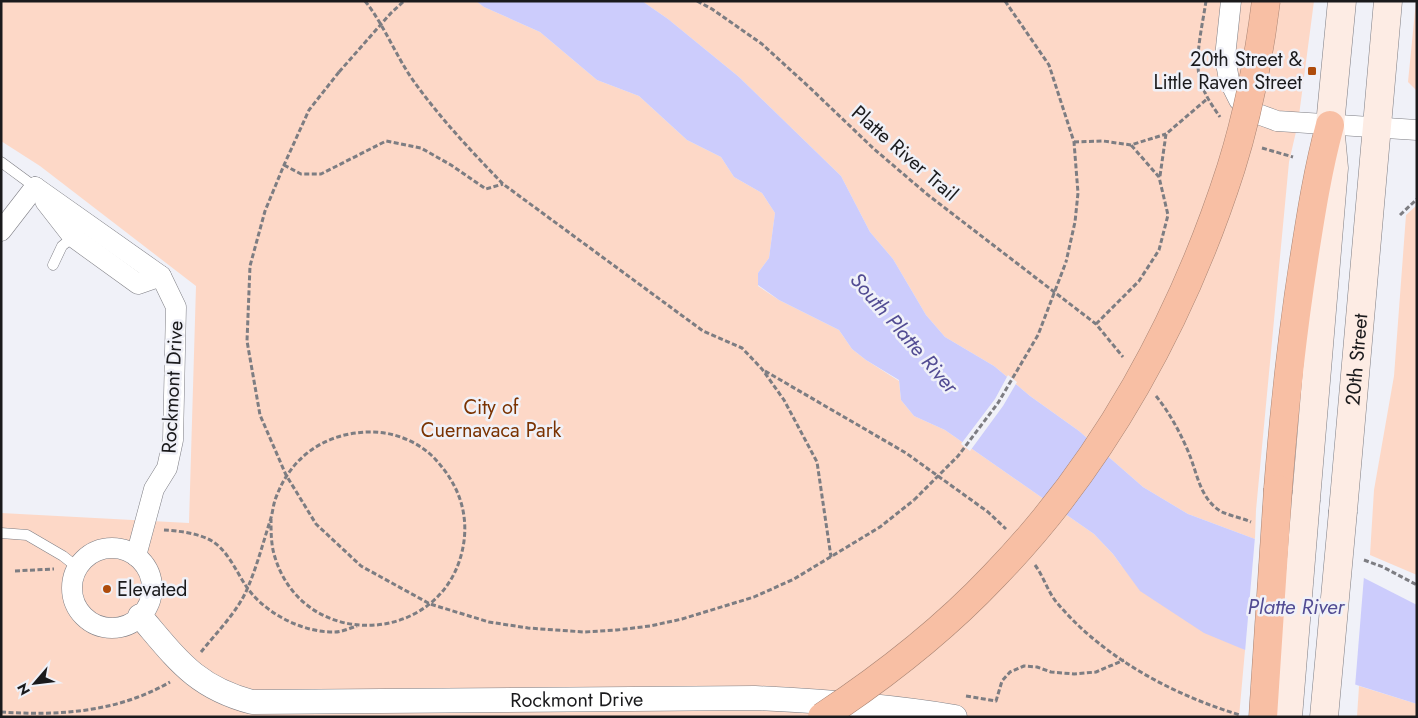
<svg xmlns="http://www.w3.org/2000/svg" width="1418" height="718" font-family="Jost,sans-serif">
	<rect width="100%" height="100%" fill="#f0f1f8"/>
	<g fill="#fdd8c7">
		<polygon points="1,1 476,1 484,7 540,32 597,80 639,96 687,140 721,157 734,177 762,193 775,213 769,258 758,273 758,286 779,300 839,330 852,349 866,360 899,381 901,400 914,416 945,430 1094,534 1113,554 1121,565 1230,642 1245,650 1239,717 1,717 1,513 189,523 196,286 40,166 1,141"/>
		<polygon points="642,1 1314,1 1298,123 1289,162 1256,510 1255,539 1188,514 1143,487 1079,431 1030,396 994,366 945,337 926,315 893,259 870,232 841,176 739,77 668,19"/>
		<polygon points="1416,1 1417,1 1417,91 1408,82"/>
		<polygon points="1417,205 1417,575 1370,555 1374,490 1394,376 1406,215"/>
		<polygon points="1359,686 1417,704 1417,717 1357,717"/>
	</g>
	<polygon fill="#ccccfc" points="476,1 642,1 668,19 739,77 841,176 870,232 893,259 926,315 945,337 994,366 1030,396 1079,431 1143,487 1188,514 1255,539 1317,554 1417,605 1417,704 1245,650 1204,633 1140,591 1113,554 1094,534 945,430 914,416 901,400 899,380 866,360 852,349 839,330 779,300 758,285 758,273 769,258 775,213 762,193 734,177 721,157 687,140 639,96 597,80 540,32 484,7"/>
	<g fill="#f0f1f8">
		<polygon points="1008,375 1017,382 1003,406 970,451 961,444 995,399"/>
		<polygon points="1255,537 1318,552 1364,576 1355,687 1245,652"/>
	</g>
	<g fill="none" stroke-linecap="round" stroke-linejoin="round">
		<g stroke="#7e7e84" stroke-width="11">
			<g id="service">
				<polyline points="1,162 35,187"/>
				<polyline points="53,265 62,246 73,237"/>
				<polyline points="1,533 27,535 63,556 77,567"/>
			</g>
		</g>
		<g stroke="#7e7e84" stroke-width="21">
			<g id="minor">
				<polyline points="1231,1 1225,57 1229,80 1239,100 1255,113 1277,121 1417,130"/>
				<polyline points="35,187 161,276 176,307 173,440 167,468 154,489 136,556"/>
				<polyline points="45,201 73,237 138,284 161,276"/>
				<polyline points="1,231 35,187"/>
				<circle cx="112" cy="588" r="40"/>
			</g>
		</g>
		<g stroke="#7e7e84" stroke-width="25">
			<g id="tertiary">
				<path id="s1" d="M140,616C177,659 195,687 252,702L755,698C822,701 889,706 955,717"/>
			</g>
		</g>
		<g stroke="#7e7e84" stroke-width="29">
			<g id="secondary">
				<polyline points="1306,499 1334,168 1330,125 1342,1"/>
				<path id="s2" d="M1343,511L1388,1"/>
			</g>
		</g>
		<g stroke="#aa8574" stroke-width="29">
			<path id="motorway" d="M1278,489C1284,412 1292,335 1304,259C1311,214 1318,169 1330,125"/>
		</g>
		<g stroke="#7d7d82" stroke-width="3" stroke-dasharray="5 2.5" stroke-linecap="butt">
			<path d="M365,1C385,26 396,57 415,83C441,119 472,152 503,184L703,331L742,348L762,369L784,400L817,462L831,557"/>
			<polyline points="697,1 712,9 762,44 808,86 874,149 928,195 1096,324 1123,357"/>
			<polyline points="1005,1 1049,65 1074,142 1078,193 1075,222 1066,262"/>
			<path d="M1206,1C1203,22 1195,55 1199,75C1202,91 1211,104 1220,117"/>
			<polyline points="339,72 309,110 284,165 265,211 250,266 247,341 260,415 286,475 316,524 361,566 430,604 489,622 528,628 584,632 617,630 650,626 682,619 754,597 794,579 880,527 914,500"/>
			<polyline points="1074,142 1103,141 1131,145 1166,134"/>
			<polyline points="1262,148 1293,157"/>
			<polyline points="284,165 301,174 321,174 386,141 421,148 451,165 486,189 503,184"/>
			<polyline points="1160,176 1166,134 1207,99"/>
			<polyline points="1400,215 1417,199"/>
			<polyline points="1096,324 1139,281 1159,250 1168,215 1159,177 1131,145"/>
			<polyline points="765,371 906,453 988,512 1006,529"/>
			<path d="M1156,396C1170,413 1182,436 1190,456C1198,477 1201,500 1222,512C1231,516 1242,518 1251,522"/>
			<path d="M164,530C179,531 198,533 212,541C228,551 236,571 246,586C264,613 303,633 335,632C342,632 350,628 357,626"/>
			<polyline points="1364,560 1383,567 1417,585"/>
			<path d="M1035,565C1044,577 1048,593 1058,604C1104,658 1173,695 1240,715"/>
			<polyline points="15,571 54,569"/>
			<path d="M201,652C217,632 239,610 248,587C257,566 263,543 270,521C273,513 273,503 277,495C292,456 326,433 368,432C393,431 420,442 436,460C457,483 468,510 464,541C450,646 302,656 274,554C271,543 271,531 271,519"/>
			<polyline points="966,696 996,701 1002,681 1010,672 1024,666 1037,667 1051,672 1074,674 1096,672 1124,660"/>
			<path d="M1,712C60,716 118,712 170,682"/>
		</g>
		<use href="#service" stroke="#fff" stroke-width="10"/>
		<use href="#minor" stroke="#fff" stroke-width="20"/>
		<use href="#tertiary" stroke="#fff" stroke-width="24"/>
		<use href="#secondary" stroke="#fdece4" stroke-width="28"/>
		<use href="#motorway" stroke="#f8bfa4" stroke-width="28"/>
		<g stroke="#7e7e84" stroke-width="29" stroke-linecap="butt">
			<g id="secondary-bridge">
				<polyline points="1288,717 1306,499"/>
				<polyline points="1324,717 1343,511"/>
			</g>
		</g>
		<g stroke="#aa8574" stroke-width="29" stroke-linecap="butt">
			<g id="motorway-bridge">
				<path d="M822,717C884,676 943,630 994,576C1104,463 1183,318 1231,168C1248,114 1259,57 1266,1"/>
				<polyline points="1263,717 1278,489"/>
			</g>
		</g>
		<g stroke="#7d7d82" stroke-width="3" stroke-dasharray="5 2.5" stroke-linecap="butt">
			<polyline points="339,72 391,13 404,1"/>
			<polyline points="914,500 958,456 998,403 1038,335 1066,262"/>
		</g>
		<use href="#secondary-bridge" stroke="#fdece4" stroke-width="28"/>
		<use href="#motorway-bridge" stroke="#f8bfa4" stroke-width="28"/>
	</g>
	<g fill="#ae4c0c" stroke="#f0f1f8" stroke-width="2">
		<rect x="1307" y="66" width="10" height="10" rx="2.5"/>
		<circle cx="107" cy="589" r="5"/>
	</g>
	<g text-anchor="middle" stroke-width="5" stroke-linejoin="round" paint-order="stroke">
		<g font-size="20" fill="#1a1a1c" stroke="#f0f1f8" text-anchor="end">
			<text x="1302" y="66">20th Street &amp;<tspan x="1302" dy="23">Little Raven Street</tspan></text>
			<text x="117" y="596" text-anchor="start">Elevated</text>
		</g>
		<g font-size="20" fill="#1a1a1c" stroke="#f0f1f8">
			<text transform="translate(905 153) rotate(41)" y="7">Platte River Trail</text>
			<text dy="7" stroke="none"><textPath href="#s2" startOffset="152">20th Street</textPath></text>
			<text transform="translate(172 387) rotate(-87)" y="7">Rockmont Drive</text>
			<text dy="7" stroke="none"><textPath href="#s1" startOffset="469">Rockmont Drive</textPath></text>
		</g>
		<g font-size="20" fill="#7a3201" stroke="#f0f1f8">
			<text x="491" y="414">City of<tspan x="491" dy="23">Cuernavaca Park</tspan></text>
		</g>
		<g font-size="21" font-style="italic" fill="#524c93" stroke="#f0f1f8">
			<text transform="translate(904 333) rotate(49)" y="7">South Platte River</text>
			<text x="1296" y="614">Platte River</text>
		</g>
	</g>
	<rect width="1418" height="718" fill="none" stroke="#1a1a1c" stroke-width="5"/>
	<g transform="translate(35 683) rotate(242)" stroke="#f0f1f8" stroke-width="4" paint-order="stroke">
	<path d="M0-4L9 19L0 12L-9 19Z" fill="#1a1a1c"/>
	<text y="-8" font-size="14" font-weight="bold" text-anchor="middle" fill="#1a1a1c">N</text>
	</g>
</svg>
